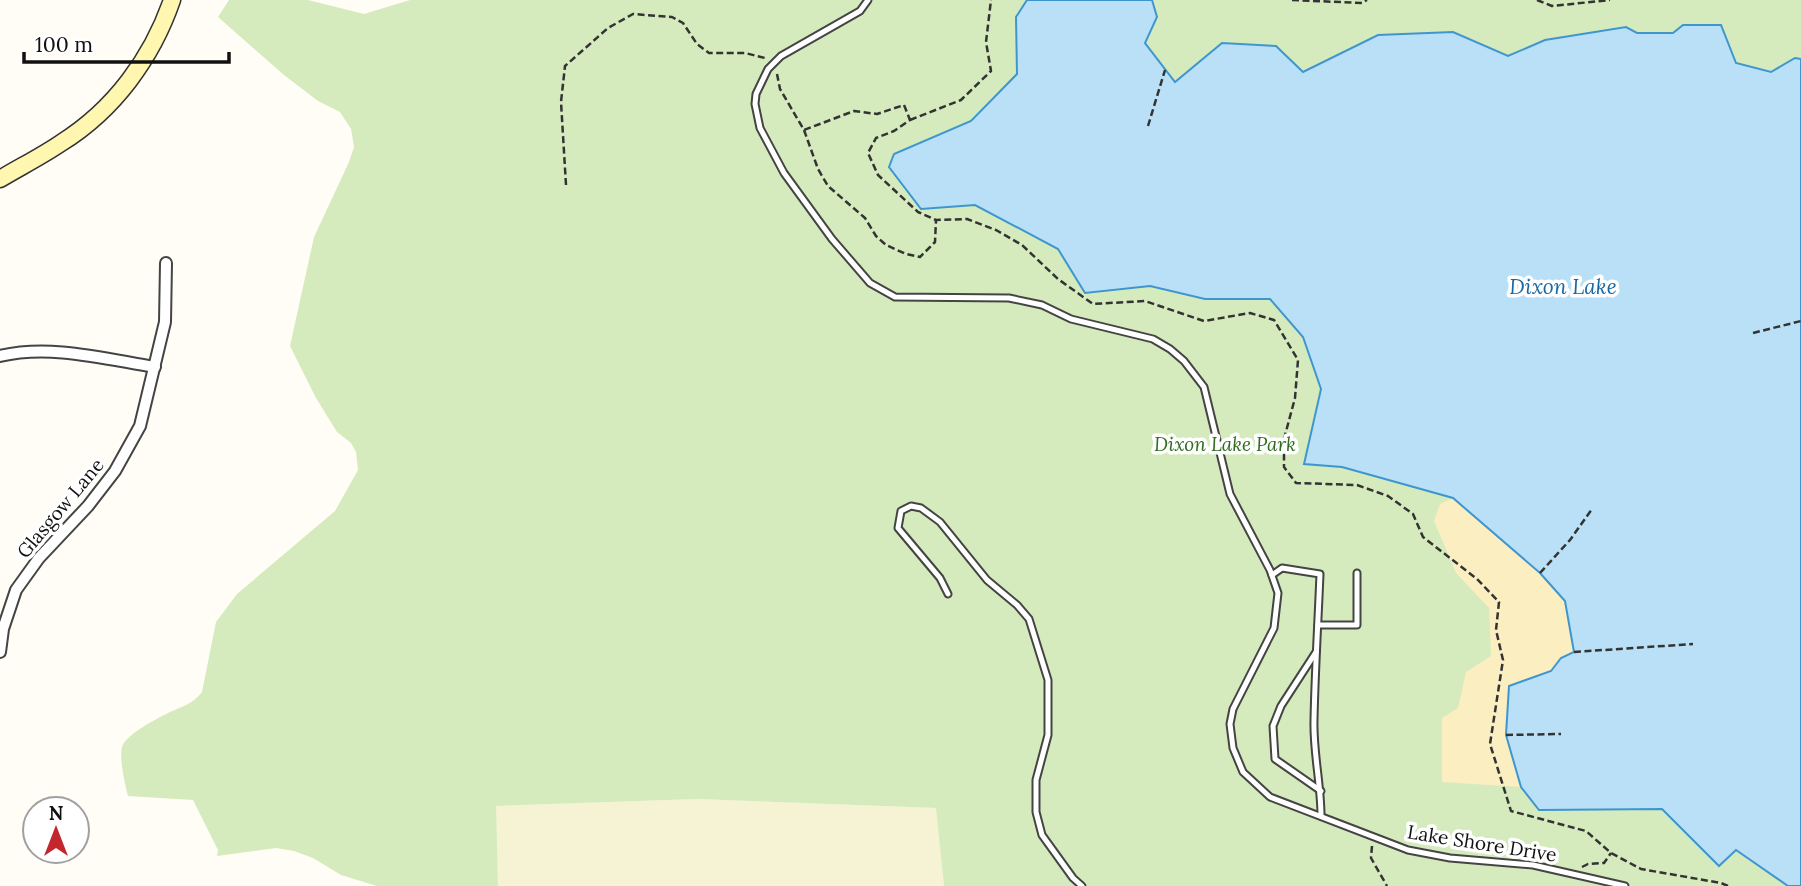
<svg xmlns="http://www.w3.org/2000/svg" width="1801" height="886" font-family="Lora,serif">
	<rect width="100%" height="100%" fill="#fffdf5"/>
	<polygon fill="#f6f3d4" points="697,799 937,808 944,886 498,886 495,806"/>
	<path fill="#d5ebbd" d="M229,0H308L364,14L410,0H1801V886H944L936,808L697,799L496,806L498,886H377L341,875L313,858L294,851L276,848L217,856L218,850L193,800L128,796C125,784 119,759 122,747C126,734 158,718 170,712C183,706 193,704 202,692L216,622L237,594L335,511L358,470L356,452L351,443L337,432L316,398L290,346L314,237L349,162L354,147L351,129L340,112L318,101L284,75L218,17Z"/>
	<polygon fill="#fbeec1" points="1453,498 1540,573 1565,602 1574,652 1561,658 1506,735 1521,787 1442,782 1442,718 1458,708 1466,672 1491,656 1489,608 1456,573 1434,521 1440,504"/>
	<polygon fill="#b9e0f7" stroke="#3f96cf" stroke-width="2" points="1027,0 1152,0 1157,17 1145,43 1175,82 1222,43 1276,46 1303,72 1378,35 1453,32 1508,56 1545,40 1626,27 1637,33 1673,33 1683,25 1721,25 1736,63 1771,72 1795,58 1801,59 1801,886 1788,886 1736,850 1719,866 1662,809 1539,810 1521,787 1506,735 1509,686 1551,671 1561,658 1574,652 1565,601 1540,573 1453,498 1342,467 1304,464 1321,389 1303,337 1270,299 1205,299 1150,286 1085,293 1058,249 975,205 921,209 889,167 894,154 971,121 1017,74 1016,17"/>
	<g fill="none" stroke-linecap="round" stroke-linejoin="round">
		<g stroke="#444" stroke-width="9">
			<g id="lane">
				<polyline points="868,0 860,11 781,56 768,69 756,94 755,104 760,128 784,173 832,239 870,283 895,297 1009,298 1042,305 1071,319 1153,339 1170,349 1184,361 1204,387 1230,494 1270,570 1278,593 1274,628 1233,709 1230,724 1233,748 1243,772 1270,797 1408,850 1450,858 1533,865 1625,886"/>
				<path d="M1272,575L1282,568L1320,574C1318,623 1315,671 1314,720C1313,752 1321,784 1321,816"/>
				<polyline points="948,594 940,578 898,528 901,511 911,506 921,508 940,522 987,580 1017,605 1029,619 1048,680 1048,735 1036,780 1036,812 1042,835 1073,878 1082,886"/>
				<polyline points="1318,625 1357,625 1357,573"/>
				<polyline points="1316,652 1281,706 1273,726 1275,759 1321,791"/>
			</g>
		</g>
		<g stroke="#444" stroke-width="14">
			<g id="street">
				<path d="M0,356C50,344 105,359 155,367"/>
				<polyline points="0,652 3,629 16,590 39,558 88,506 115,471 140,426 165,322 166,263"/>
			</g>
		</g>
		<g stroke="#333" stroke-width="19">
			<path id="secondary" d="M0,179C20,167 42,156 61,143C114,110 152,58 172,0"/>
		</g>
		<g stroke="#333" stroke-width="2.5" stroke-dasharray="7 3.5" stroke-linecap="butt">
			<polyline points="1292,0 1362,3 1367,0"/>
			<polyline points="1537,0 1552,6 1610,0"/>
			<polyline points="777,74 780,89 804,130 854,111 877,114 904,105 910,120 894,131 876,138 868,153 878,175 918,212 936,220 967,219 996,230 1022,245 1058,279 1093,304 1145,301 1204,321 1250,313 1274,320 1298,360 1295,398 1284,439 1284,467 1296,483 1357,485 1388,496 1413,514 1423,537 1477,579 1499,602 1496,630 1503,660 1490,744 1511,811 1586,831 1611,853 1641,869 1721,883 1728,886"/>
			<polyline points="910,120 961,100 991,71 986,42 991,0"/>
			<polyline points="1148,126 1165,70"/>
			<polyline points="804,130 818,169 828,186 865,218 876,236 886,245 906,254 920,257 935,242 936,220"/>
			<polyline points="566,185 561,102 565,66 608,28 633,14 672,17 683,23 697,44 709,53 745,53 765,58"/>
			<polyline points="1753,333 1801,321"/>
			<polyline points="1540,573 1570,540 1592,509"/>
			<polyline points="1574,652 1693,644"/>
			<polyline points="1506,735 1561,734"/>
			<polyline points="1372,846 1371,858 1387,886"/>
			<polyline points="1582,867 1588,864 1604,863 1611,853"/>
		</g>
		<use href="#lane" stroke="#fff" stroke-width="5"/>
		<use href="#street" stroke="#fff" stroke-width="10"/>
		<use href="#secondary" stroke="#fff6b0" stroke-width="16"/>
	</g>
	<g text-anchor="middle" stroke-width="7" stroke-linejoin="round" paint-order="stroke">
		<g font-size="19" font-style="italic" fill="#2f6b1f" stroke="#fff">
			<text x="1225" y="451">Dixon Lake Park</text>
		</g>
		<g font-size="19" fill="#111" stroke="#fff">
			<text transform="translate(60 508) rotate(-50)" y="7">Glasgow Lane</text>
			<text transform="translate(1482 843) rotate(9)" y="7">Lake Shore Drive</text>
		</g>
		<g font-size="21" font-style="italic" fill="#1768a6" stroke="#fff">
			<text x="1563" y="294">Dixon Lake</text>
		</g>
	</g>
	<g transform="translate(56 830)"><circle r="33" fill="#ffffff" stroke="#a0a0a0" stroke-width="2"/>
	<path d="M0-5L12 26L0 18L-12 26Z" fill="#c4262e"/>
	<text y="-10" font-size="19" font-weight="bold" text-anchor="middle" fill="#111111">N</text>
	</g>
	<path d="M24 52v10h205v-10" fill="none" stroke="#111111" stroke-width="3.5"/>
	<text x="35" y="52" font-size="21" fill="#111111" stroke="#ffffff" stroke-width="5" paint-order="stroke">100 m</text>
</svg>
